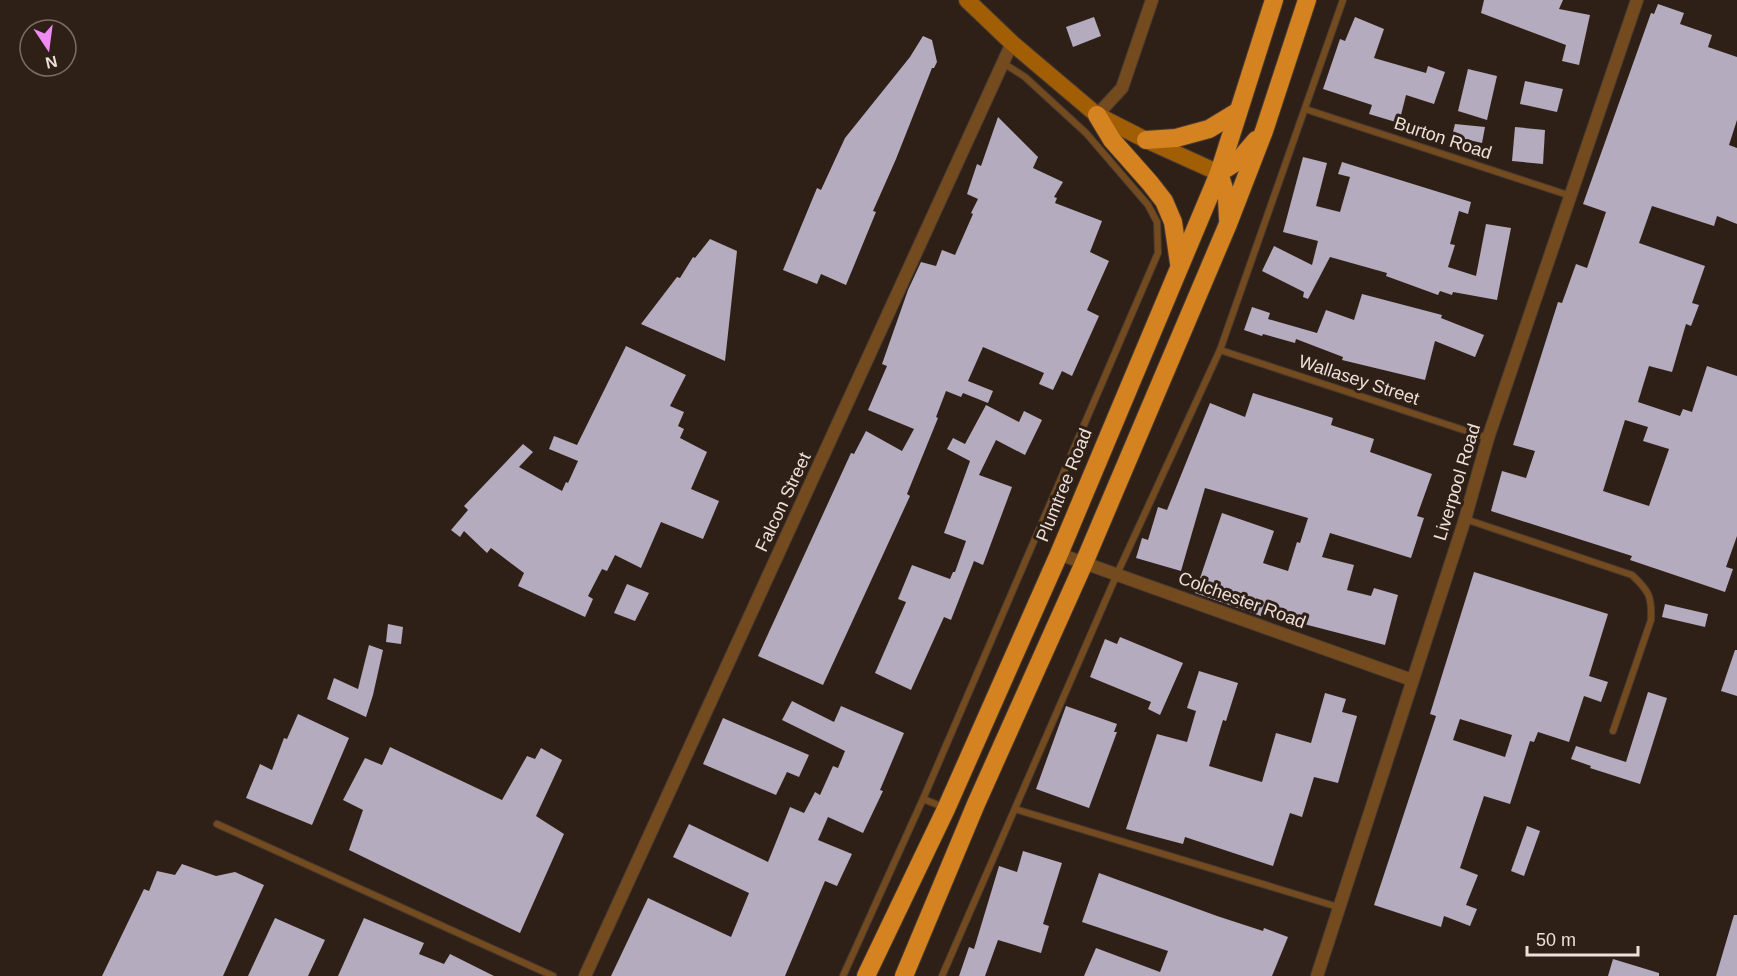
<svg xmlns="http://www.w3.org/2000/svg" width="1737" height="976" font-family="Helvetica,sans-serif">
	<rect width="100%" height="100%" fill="#2f2017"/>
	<g fill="#b4abbe" fill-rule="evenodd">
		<polygon points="1484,0 1563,0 1559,9 1590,15 1579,65 1562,61 1566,45 1481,13"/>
		<path d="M1658,4L1684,13L1680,24L1712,35L1708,47L1737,57V120L1729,145L1737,148V224L1717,216L1714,226L1652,206L1639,243L1705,266L1692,303L1699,305L1691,326L1686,324L1672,372L1649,366L1638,402L1680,416L1683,409L1692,412L1707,366L1737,376V536L1726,567L1733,569L1725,592L1630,560L1632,556L1491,511L1502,471L1526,478L1535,451L1513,445L1558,302L1562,303L1576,264L1587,268L1606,212L1583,204L1651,13L1654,14ZM1625,420L1648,427L1643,441L1669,449L1649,506L1603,491Z"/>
		<polygon points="1094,17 1101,36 1073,47 1066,27"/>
		<polygon points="1355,17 1384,29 1374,58 1426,73 1428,66 1445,72 1434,104 1406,95 1399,123 1369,114 1372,105 1323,89 1340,39 1345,41"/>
		<polygon points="923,36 932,40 937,62 934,68 932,68 896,159 873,211 876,212 846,285 821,274 817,284 783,270 817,188 821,190 845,138 910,57"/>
		<polygon points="1468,69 1497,76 1487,120 1458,111"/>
		<polygon points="1525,81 1563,89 1557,112 1520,104"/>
		<polygon points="998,117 1038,157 1033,168 1063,182 1054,197 1057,198 1055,203 1102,221 1090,252 1109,261 1087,310 1099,316 1072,376 1062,371 1053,390 1039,384 1044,373 983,347 968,381 993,391 988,403 963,393 961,397 946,391 936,417 938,418 907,494 910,496 823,685 758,656 851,453 854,454 866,431 902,451 914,429 868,410 887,366 882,364 908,290 921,262 936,266 942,250 955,255 973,214 971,213 978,199 967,194 977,164 981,166"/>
		<polygon points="1455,124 1485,127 1482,143 1452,136"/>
		<polygon points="1515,127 1545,130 1543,164 1512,161"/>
		<polygon points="1303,157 1327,163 1316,206 1340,212 1350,177 1338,174 1342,162 1471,202 1468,214 1459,211 1450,244 1455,245 1448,267 1476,276 1486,224 1511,228 1497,300 1453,292 1452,295 1440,291 1438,295 1386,276 1387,273 1330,257 1308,299 1303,297 1304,292 1262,271 1274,246 1312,265 1318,241 1283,232"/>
		<polygon points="710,239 737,251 725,361 641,324 677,277 680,278 693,257 695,258"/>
		<polygon points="1362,294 1442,315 1441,318 1484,335 1475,357 1435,341 1425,380 1342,360 1343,357 1296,339 1295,343 1263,334 1262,336 1244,330 1252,307 1270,313 1268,319 1317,333 1326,310 1354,320"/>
		<polygon points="626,346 686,375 670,406 684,412 678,426 684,429 680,438 707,452 691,489 719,501 703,539 661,522 641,568 615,555 607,571 602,569 588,596 593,599 585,617 518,586 524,573 491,548 487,553 464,531 460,537 451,530 468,510 464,506 523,444 533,452 519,467 562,491 566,482 568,483 578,461 549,449 554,436 577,445"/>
		<polygon points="1253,393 1333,418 1331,425 1374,439 1370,452 1432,474 1417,516 1424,518 1411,558 1330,533 1322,557 1354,565 1347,590 1371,596 1374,588 1398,595 1385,645 1300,623 1263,611 1261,616 1195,593 1222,513 1274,531 1263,563 1288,571 1297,542 1300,543 1308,518 1205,488 1181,571 1136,558 1142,538 1148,540 1158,507 1167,510 1210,403 1245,417"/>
		<polygon points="986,405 1019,422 1024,411 1042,420 1025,455 996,440 979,475 1012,487 983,565 974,561 951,620 944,617 911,690 875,673 906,602 898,599 912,565 950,579 953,572 955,572 966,541 944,533 970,461 947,449 953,438 965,444"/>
		<path d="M1474,572L1608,614L1589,676L1608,682L1601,702L1584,696L1569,742L1538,732L1534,742L1530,741L1510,804L1484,796L1460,868L1478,875L1466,905L1477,909L1470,926L1444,916L1441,927L1374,905L1436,716L1430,714ZM1460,719L1512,735L1505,757L1453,740Z"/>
		<polygon points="627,584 649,593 635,621 614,613"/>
		<polygon points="1665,604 1708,614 1705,627 1662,617"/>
		<polygon points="388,624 403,627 401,644 386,642"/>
		<polygon points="1120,637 1183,663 1160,715 1148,709 1151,702 1090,677 1105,639 1117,644"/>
		<polygon points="369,645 383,650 373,695 366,717 327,699 334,678 358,689"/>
		<polygon points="1735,650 1737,650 1737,696 1721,691"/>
		<polygon points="1199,671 1238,683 1226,721 1223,720 1209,766 1262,782 1276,733 1311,743 1325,693 1346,699 1342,712 1357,716 1338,783 1314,777 1302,817 1290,813 1273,866 1185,837 1183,844 1126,829 1157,734 1187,742 1196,711 1187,708"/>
		<polygon points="1648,692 1667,698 1640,784 1590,768 1591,766 1571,759 1576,746 1626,762"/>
		<polygon points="792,701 834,722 841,706 904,733 880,790 883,791 863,833 828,817 818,840 852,854 837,886 825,881 785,976 611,976 648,898 731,937 749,893 673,857 689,824 768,862 790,807 804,813 815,792 820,795 833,766 838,768 845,751 782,720"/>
		<polygon points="1066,706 1117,724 1114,732 1117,732 1089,808 1036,789"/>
		<polygon points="298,714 349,738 312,825 246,798 260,764 272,770 284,738 287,739"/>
		<polygon points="723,718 809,755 799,777 787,772 776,795 703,764"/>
		<polygon points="390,747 502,800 527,756 535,759 541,748 562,760 536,816 564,834 520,933 349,850 363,810 343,800 365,758 382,765"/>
		<polygon points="1527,826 1540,831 1524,876 1511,871"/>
		<polygon points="1023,851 1062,863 1043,924 1049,926 1041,953 998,940 985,976 959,976 969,947 974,949 999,866 1017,872"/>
		<polygon points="182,864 216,876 235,872 264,885 223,976 102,976 144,889 149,891 157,871 175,875"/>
		<polygon points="1099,873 1217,916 1263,931 1264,928 1288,937 1272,976 1084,976 1096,948 1160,972 1168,951 1082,922"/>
		<polygon points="1734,915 1737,915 1737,976 1716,976"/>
		<polygon points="275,918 325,940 308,976 248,976"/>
		<polygon points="364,918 424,943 419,954 444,964 450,954 494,976 338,976"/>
		<polygon points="1613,959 1659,973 1659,976 1608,976"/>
	</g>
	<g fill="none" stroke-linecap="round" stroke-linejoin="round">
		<g stroke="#493b32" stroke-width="8">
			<g id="lane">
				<polyline points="1305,109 1571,196"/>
				<polyline points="1220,350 1488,438"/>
				<path d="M1465,519L1632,575C1649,591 1652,596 1651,620L1613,731"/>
				<polyline points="946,808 923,799 1158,253 1157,222 1148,205 1086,133 1025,77 1003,63"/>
				<polyline points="1015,809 1338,907"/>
				<polyline points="217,824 553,976"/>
				<polyline points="843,976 923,799"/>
				<polyline points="942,976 1117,574 1220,350 1343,0"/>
			</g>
		</g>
		<g stroke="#493b32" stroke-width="14">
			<g id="street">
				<polyline points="1097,115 1122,88 1152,0"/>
				<polyline points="1059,554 1412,680"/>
				<polyline points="585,976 1012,43"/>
				<polyline points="1317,976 1465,519 1488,438 1637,0"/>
			</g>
		</g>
		<g stroke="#493b32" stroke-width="18">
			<polyline id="secondary" points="967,0 1012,43 1097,115 1146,140 1219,173"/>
		</g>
		<g stroke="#493b32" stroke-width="20">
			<g id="highway">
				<polyline points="1097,115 1112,140 1150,183 1164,201 1173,222 1179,263"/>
				<polyline points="1146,140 1176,138 1209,129 1237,112"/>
				<polyline points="1228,219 1227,198 1219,173 1238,161 1256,140"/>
				<polyline points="866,976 946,809 1059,554 1219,173 1274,0"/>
				<polyline points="904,976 976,804 1084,563 1228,224 1264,131 1307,0"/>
			</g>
		</g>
		<use href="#lane" stroke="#744a1f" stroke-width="6"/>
		<use href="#street" stroke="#744a1f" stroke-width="12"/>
		<use href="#secondary" stroke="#a15e04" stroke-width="16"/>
		<use href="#highway" stroke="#d58220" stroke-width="18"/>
	</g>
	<g text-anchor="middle" stroke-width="6" stroke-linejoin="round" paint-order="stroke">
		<g font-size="18" fill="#ebe0da" stroke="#2f2017">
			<text transform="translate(1443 138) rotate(18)" y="6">Burton Road</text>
			<text transform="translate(1359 380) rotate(18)" y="6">Wallasey Street</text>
			<text transform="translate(1457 482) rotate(-73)" y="6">Liverpool Road</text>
			<text transform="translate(1064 485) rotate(-68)" y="6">Plumtree Road</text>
			<text transform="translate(783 502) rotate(-65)" y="6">Falcon Street</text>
			<text transform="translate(1242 600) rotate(20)" y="6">Colchester Road</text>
		</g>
	</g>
	<g transform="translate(48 48) rotate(167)"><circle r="28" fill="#2f2017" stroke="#7a6d65" stroke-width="1.5"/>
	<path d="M0-4.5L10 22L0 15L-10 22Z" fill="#f08bf6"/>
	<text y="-9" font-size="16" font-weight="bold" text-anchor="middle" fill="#ebe0da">N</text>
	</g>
	<path d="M1527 946v9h111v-9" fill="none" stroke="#ebe0da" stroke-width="3"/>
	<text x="1536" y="946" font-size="18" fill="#ebe0da" stroke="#2f2017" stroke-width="4.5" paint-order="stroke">50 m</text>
</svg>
